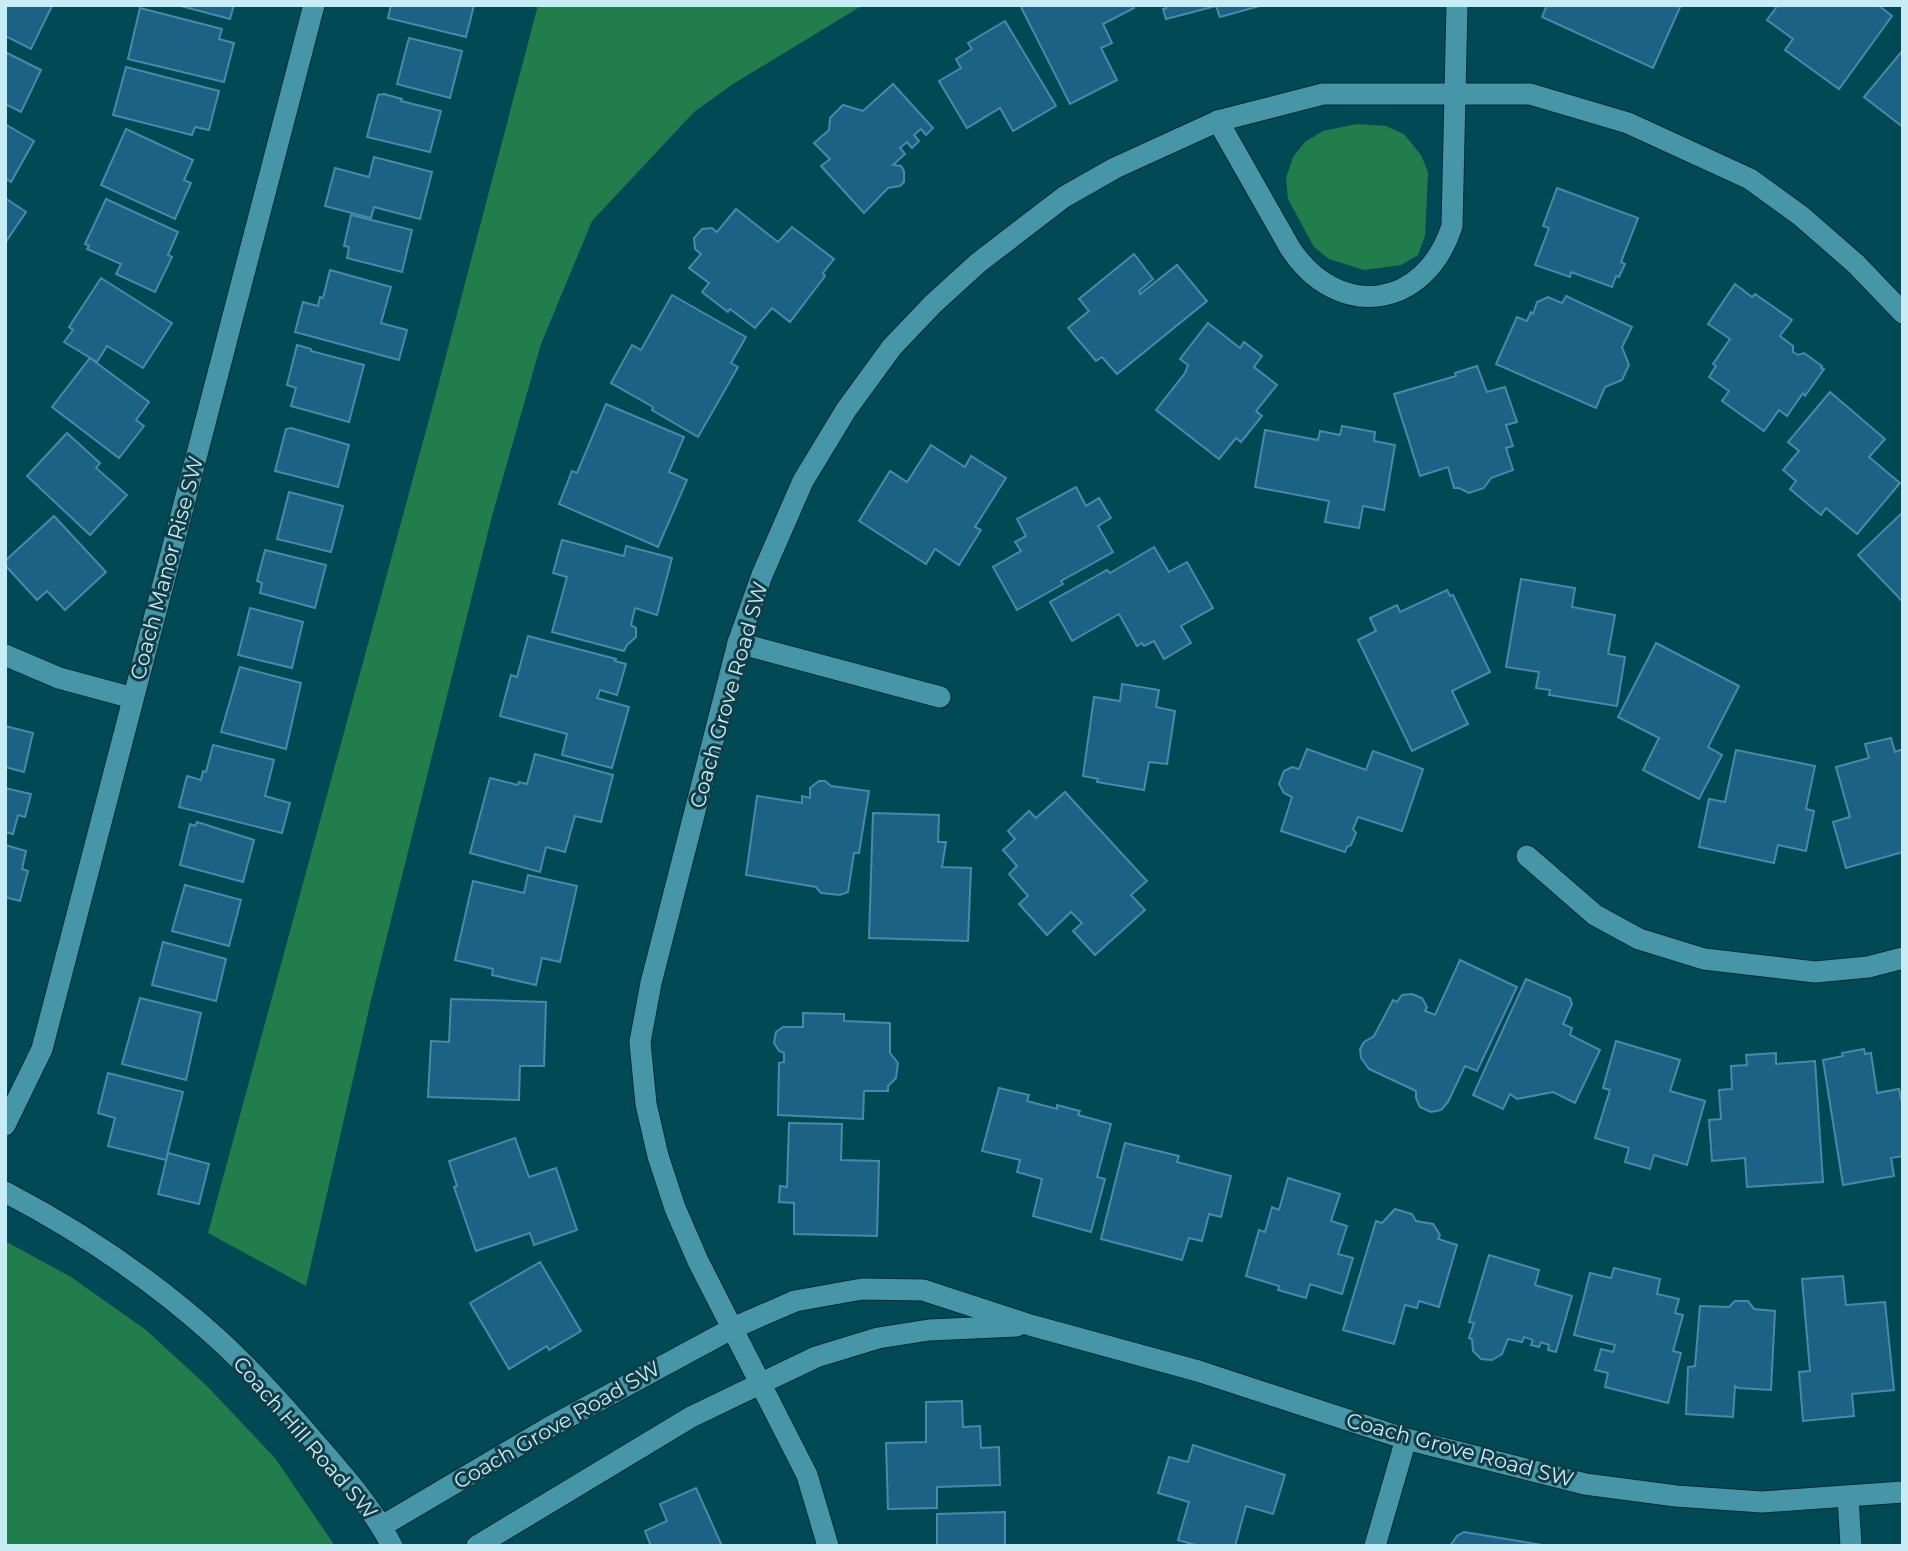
<svg xmlns="http://www.w3.org/2000/svg" width="1908" height="1551" font-family="Montserrat,sans-serif">
	<rect width="100%" height="100%" fill="#024956"/>
	<g fill="#217d4c">
		<polygon points="538,5 863,5 733,84 694,112 592,221 541,344 492,516 372,996 306,1286 208,1233 437,390"/>
		<polygon points="1357,124 1386,126 1404,134 1421,155 1428,172 1425,236 1418,255 1401,265 1364,270 1329,259 1314,247 1288,199 1286,178 1293,157 1305,142 1323,131"/>
		<polygon points="5,1241 71,1277 146,1330 207,1386 275,1458 335,1546 5,1546"/>
	</g>
	<g fill="#1c6284" stroke="#4b88aa" stroke-width="2">
		<polygon points="5,5 52,6 31,49 5,36"/>
		<polygon points="177,5 234,5 230,19"/>
		<polygon points="391,5 474,5 466,37 388,18"/>
		<polygon points="1020,5 1133,5 1134,8 1103,24 1112,43 1101,48 1117,80 1070,104"/>
		<polygon points="1165,5 1263,5 1220,17 1216,6 1166,19 1163,9 1166,8"/>
		<polygon points="1547,5 1681,5 1653,68 1542,17"/>
		<polygon points="1778,5 1878,5 1892,16 1839,89 1785,50 1793,39 1767,20"/>
		<polygon points="140,8 222,29 219,39 234,43 224,82 128,59"/>
		<polygon points="1005,21 1056,106 1013,131 1000,108 967,128 939,81 961,68 956,59 972,49 968,43"/>
		<polygon points="409,38 462,51 450,98 397,84"/>
		<polygon points="1903,50 1903,127 1864,97"/>
		<polygon points="5,52 41,70 21,112 5,104"/>
		<polygon points="126,67 219,91 209,130 195,127 192,135 113,115"/>
		<polygon points="893,84 933,128 926,135 921,129 914,135 919,141 912,148 907,142 900,148 905,154 893,165 901,166 904,171 904,182 900,186 888,188 864,213 821,166 830,159 814,143 829,130 830,118 843,105 863,111"/>
		<polygon points="384,94 402,99 401,101 441,111 430,152 367,137 378,95"/>
		<polygon points="5,124 34,141 11,182 5,178"/>
		<polygon points="126,129 193,160 184,180 191,183 175,219 101,185"/>
		<polygon points="374,157 432,172 420,219 374,207 371,218 325,206 335,168 369,177"/>
		<polygon points="1557,188 1638,218 1621,262 1625,264 1619,277 1616,276 1612,287 1571,272 1570,277 1535,265 1549,228 1543,226"/>
		<polygon points="5,198 26,212 5,243"/>
		<polygon points="106,199 178,232 168,255 172,257 155,292 116,274 121,264 87,249 89,246 85,244"/>
		<polygon points="736,209 778,242 792,227 834,259 823,273 825,276 790,322 772,308 755,328 730,309 728,312 702,292 709,283 689,268 701,254 695,249 694,238 702,229 712,228 717,232"/>
		<polygon points="351,215 412,230 402,272 347,258 349,247 344,246"/>
		<polygon points="1134,254 1153,279 1139,291 1140,294 1177,265 1207,301 1117,374 1102,357 1096,361 1068,328 1089,311 1079,299"/>
		<polygon points="330,270 391,287 381,323 407,330 399,360 295,332 303,302 318,306 320,297 323,298"/>
		<polygon points="101,278 172,323 143,368 107,346 97,362 64,342 73,330 69,327"/>
		<polygon points="1735,284 1752,297 1755,294 1792,320 1780,336 1793,346 1793,352 1798,355 1804,353 1822,366 1821,368 1824,369 1805,396 1803,393 1787,416 1779,410 1764,431 1722,401 1729,391 1709,377 1716,366 1713,364 1730,339 1708,324"/>
		<polygon points="672,295 746,337 731,363 738,367 698,437 652,410 653,407 611,383 632,345 641,350"/>
		<polygon points="1566,296 1632,327 1622,347 1629,365 1622,380 1605,387 1596,408 1496,364 1517,317 1527,321 1531,312 1533,314 1537,302 1548,297 1562,303"/>
		<polygon points="1208,323 1240,348 1244,342 1262,356 1254,367 1277,385 1256,411 1262,416 1241,442 1236,438 1219,459 1156,410 1185,373 1188,365 1180,359"/>
		<polygon points="297,345 311,349 311,351 364,365 349,422 291,406 296,388 287,385"/>
		<polygon points="90,358 149,402 136,420 144,426 119,458 52,407"/>
		<polygon points="1477,366 1487,392 1505,387 1517,422 1506,425 1513,446 1506,448 1513,470 1491,478 1484,488 1469,493 1459,488 1454,488 1448,467 1420,476 1394,394 1456,376 1455,373"/>
		<polygon points="1830,392 1885,439 1869,457 1900,483 1857,534 1826,508 1821,515 1790,489 1796,481 1783,470 1799,451 1788,442"/>
		<polygon points="606,404 684,437 669,472 687,480 658,547 559,504 572,471 577,473"/>
		<polygon points="1342,426 1375,432 1374,441 1395,445 1384,510 1363,506 1359,528 1325,522 1329,501 1255,487 1265,430 1318,440 1320,431 1340,435"/>
		<polygon points="291,428 349,445 338,487 275,471 286,429"/>
		<polygon points="67,433 100,463 96,468 127,495 90,535 27,476"/>
		<polygon points="931,445 965,467 971,456 1006,478 975,527 981,530 959,565 935,549 926,564 859,521 890,471 907,482"/>
		<polygon points="1076,487 1086,506 1099,498 1111,518 1098,526 1113,552 1061,581 1063,584 1017,610 993,567 1021,551 1015,542 1026,536 1017,519"/>
		<polygon points="289,492 343,506 331,552 277,539"/>
		<polygon points="1903,512 1903,602 1858,555"/>
		<polygon points="54,516 106,572 65,610 47,591 37,600 5,565 5,561"/>
		<polygon points="562,540 624,556 626,546 672,558 657,615 635,608 631,625 636,628 636,637 627,645 624,651 552,632 567,577 553,573"/>
		<polygon points="1154,547 1169,572 1187,562 1213,608 1181,626 1191,643 1164,659 1154,641 1144,646 1142,643 1137,646 1119,614 1072,641 1050,602 1107,570 1110,573"/>
		<polygon points="265,550 326,565 315,608 260,593 262,583 257,581"/>
		<polygon points="1521,579 1575,588 1572,607 1615,615 1608,654 1625,657 1617,706 1549,695 1550,690 1536,688 1539,672 1506,667"/>
		<polygon points="1447,590 1450,596 1453,595 1490,672 1452,691 1468,724 1412,751 1358,640 1376,631 1370,618 1397,605 1400,612"/>
		<polygon points="250,608 303,622 292,668 238,655"/>
		<polygon points="528,636 616,659 615,661 626,664 617,695 600,690 597,698 629,707 612,768 562,755 567,734 500,716 511,675 517,677"/>
		<polygon points="1656,643 1739,686 1708,747 1722,755 1699,799 1643,770 1659,738 1618,717"/>
		<polygon points="240,667 301,683 286,749 221,732"/>
		<polygon points="1122,684 1159,690 1156,707 1175,711 1167,764 1149,762 1144,790 1097,782 1098,779 1083,776 1094,697 1120,701"/>
		<polygon points="5,726 33,733 24,772 5,767"/>
		<polygon points="1891,738 1895,752 1903,749 1903,852 1846,868 1833,822 1850,817 1836,767 1869,758 1865,744"/>
		<polygon points="213,745 274,760 265,796 290,803 282,833 179,807 187,776 201,780 203,771 206,772"/>
		<polygon points="1307,749 1366,770 1373,751 1423,769 1402,831 1358,817 1353,829 1356,833 1351,845 1347,847 1345,852 1281,831 1292,797 1284,793 1279,784 1284,771 1292,767 1299,769"/>
		<polygon points="1736,750 1815,766 1806,809 1814,811 1806,851 1778,845 1774,863 1699,847 1709,799 1725,802"/>
		<polygon points="535,754 613,775 601,822 575,816 565,852 546,847 540,872 470,853 490,778 518,785 519,782 527,784"/>
		<polygon points="819,781 825,781 831,786 869,791 859,853 854,853 848,892 840,895 821,893 816,887 746,875 757,796 802,803 802,796 810,798 810,788"/>
		<polygon points="5,788 31,794 25,817 18,815 13,834 5,832"/>
		<polygon points="1065,792 1147,881 1131,895 1145,910 1095,955 1073,931 1082,923 1071,912 1047,935 1019,904 1028,896 1009,874 1017,866 1003,850 1015,839 1008,831 1029,811 1036,818"/>
		<polygon points="873,813 939,815 938,842 946,842 942,867 971,868 968,941 869,938"/>
		<polygon points="197,822 254,840 243,882 180,865 190,824 195,826"/>
		<polygon points="5,845 26,851 22,869 28,871 20,901 5,897"/>
		<polygon points="528,875 577,886 560,962 542,958 536,985 492,975 493,969 455,960 473,881 524,893"/>
		<polygon points="185,885 241,900 229,946 172,931"/>
		<polygon points="163,942 226,959 216,1001 152,985"/>
		<polygon points="1460,960 1517,987 1477,1071 1465,1066 1448,1102 1441,1110 1431,1112 1420,1107 1416,1098 1416,1091 1369,1069 1361,1058 1360,1049 1364,1042 1374,1036 1393,1000 1397,1002 1402,995 1412,994 1422,998 1427,1007 1425,1011 1435,1015"/>
		<polygon points="1526,979 1570,998 1572,1004 1563,1024 1572,1028 1570,1035 1600,1050 1575,1103 1553,1092 1517,1099 1510,1094 1503,1109 1473,1095"/>
		<polygon points="140,998 201,1013 186,1080 122,1064"/>
		<polygon points="451,999 546,1002 544,1066 520,1066 519,1100 428,1097 431,1041 449,1042"/>
		<polygon points="803,1013 844,1014 844,1021 890,1023 890,1053 898,1063 896,1078 888,1086 888,1091 864,1091 863,1119 778,1115 779,1063 784,1062 784,1053 779,1051 774,1043 776,1032 783,1027 803,1027"/>
		<polygon points="1616,1041 1680,1060 1670,1091 1705,1101 1687,1165 1654,1155 1650,1169 1625,1162 1629,1148 1595,1138 1610,1090 1603,1088"/>
		<polygon points="1864,1049 1865,1054 1871,1053 1877,1093 1899,1089 1903,1108 1903,1156 1891,1158 1894,1176 1843,1185 1823,1060 1843,1056 1842,1053"/>
		<polygon points="1776,1053 1776,1064 1815,1061 1823,1182 1747,1187 1745,1158 1712,1161 1709,1120 1721,1119 1719,1090 1732,1089 1731,1066 1747,1065 1746,1055"/>
		<polygon points="108,1073 183,1092 166,1160 108,1146 115,1118 98,1113"/>
		<polygon points="999,1088 1029,1095 1027,1101 1057,1109 1057,1105 1080,1111 1078,1115 1111,1124 1097,1177 1105,1179 1091,1232 1033,1216 1042,1179 1017,1172 1020,1160 982,1151"/>
		<polygon points="789,1123 842,1124 841,1160 879,1161 877,1236 794,1234 794,1203 779,1202 780,1186 787,1187"/>
		<polygon points="515,1138 529,1177 556,1168 577,1230 534,1245 530,1233 476,1251 454,1187 457,1186 449,1161"/>
		<polygon points="1125,1143 1179,1156 1177,1162 1231,1176 1221,1217 1209,1214 1202,1241 1189,1238 1182,1260 1101,1239"/>
		<polygon points="168,1153 209,1164 199,1204 158,1194"/>
		<polygon points="1288,1178 1340,1194 1331,1221 1347,1226 1338,1254 1353,1258 1342,1294 1310,1284 1306,1298 1278,1290 1279,1286 1246,1276 1259,1230 1265,1232 1272,1207 1279,1210"/>
		<polygon points="1395,1209 1412,1214 1416,1221 1433,1224 1440,1235 1438,1239 1457,1245 1439,1307 1419,1301 1417,1308 1405,1305 1394,1344 1343,1330 1376,1221 1382,1223"/>
		<polygon points="1489,1255 1539,1270 1535,1285 1572,1296 1556,1352 1548,1350 1549,1345 1541,1342 1539,1347 1531,1345 1533,1340 1524,1337 1522,1342 1508,1339 1502,1354 1492,1360 1481,1359 1473,1351 1472,1339 1469,1338 1474,1323 1469,1322"/>
		<polygon points="540,1262 581,1331 549,1350 547,1346 509,1369 470,1303"/>
		<polygon points="1614,1268 1660,1279 1657,1294 1679,1299 1675,1313 1683,1315 1673,1351 1681,1353 1668,1403 1605,1387 1608,1373 1595,1370 1601,1349 1613,1352 1615,1345 1574,1335 1590,1273 1611,1278"/>
		<polygon points="1843,1276 1846,1305 1885,1302 1894,1390 1852,1394 1854,1416 1803,1421 1799,1372 1810,1371 1802,1279"/>
		<polygon points="1735,1301 1748,1301 1754,1309 1775,1311 1771,1390 1738,1388 1735,1386 1733,1417 1686,1414 1688,1367 1695,1366 1700,1306 1729,1307"/>
		<polygon points="962,1401 963,1427 980,1426 981,1448 999,1447 1000,1485 937,1487 937,1508 888,1509 886,1443 926,1442 926,1402"/>
		<polygon points="1193,1445 1285,1475 1273,1514 1246,1506 1235,1546 1199,1546 1178,1540 1189,1502 1158,1493 1169,1457 1188,1462"/>
		<polygon points="696,1488 722,1546 651,1546 645,1531 667,1521 660,1504"/>
		<polygon points="1005,1512 1005,1546 937,1546 937,1514"/>
		<polygon points="1464,1532 1548,1546 1450,1546 1457,1536"/>
	</g>
	<g fill="none" stroke-linecap="round" stroke-linejoin="round">
		<g stroke="#002d36" stroke-width="23">
			<g id="minor">
				<path d="M1218,121L1290,248C1338,321 1425,310 1452,226L1457,5"/>
				<polyline points="738,643 940,697"/>
				<polyline points="5,655 59,678 133,698"/>
				<polyline points="1527,856 1595,915 1639,939 1704,959 1815,972 1868,967 1903,958"/>
				<polyline points="5,1125 42,1049 314,5"/>
				<path d="M5,1192C82,1232 154,1281 218,1339C252,1370 283,1405 313,1440C342,1473 372,1507 392,1546"/>
				<polyline points="1848,1497 1851,1546"/>
				<polyline points="382,1526 548,1428 733,1328 795,1301 862,1289 923,1290 1030,1325 1198,1371 1406,1439 1585,1484 1676,1496 1762,1502 1903,1492"/>
				<polyline points="477,1546 691,1417 816,1357 878,1338 929,1330 1017,1326"/>
				<polyline points="828,1546 807,1475 698,1261 675,1208 658,1156 646,1104 640,1042 651,983 738,643 762,575 803,481 846,410 892,347 933,304 978,263 1064,197 1115,168 1218,121 1323,94 1530,94 1628,123 1750,179 1801,216 1856,264 1903,313"/>
				<polyline points="1375,1546 1406,1439"/>
			</g>
		</g>
		<use href="#minor" stroke="#4796a8" stroke-width="21"/>
	</g>
	<g text-anchor="middle" stroke-width="6" stroke-linejoin="round" paint-order="stroke">
		<g font-size="21" fill="#c7ecf6" stroke="#123d46">
			<text transform="translate(167 568) rotate(-75)" y="7">Coach Manor Rise SW</text>
			<text transform="translate(729 695) rotate(-74)" y="7">Coach Grove Road SW</text>
			<text transform="translate(557 1425) rotate(-30)" y="7">Coach Grove Road SW</text>
			<text transform="translate(305 1438) rotate(49)" y="7">Coach Hill Road SW</text>
			<text transform="translate(1460 1450) rotate(15)" y="7">Coach Grove Road SW</text>
		</g>
	</g>
	<rect width="1908" height="1551" fill="none" stroke="#c7ecf6" stroke-width="14"/>
</svg>
